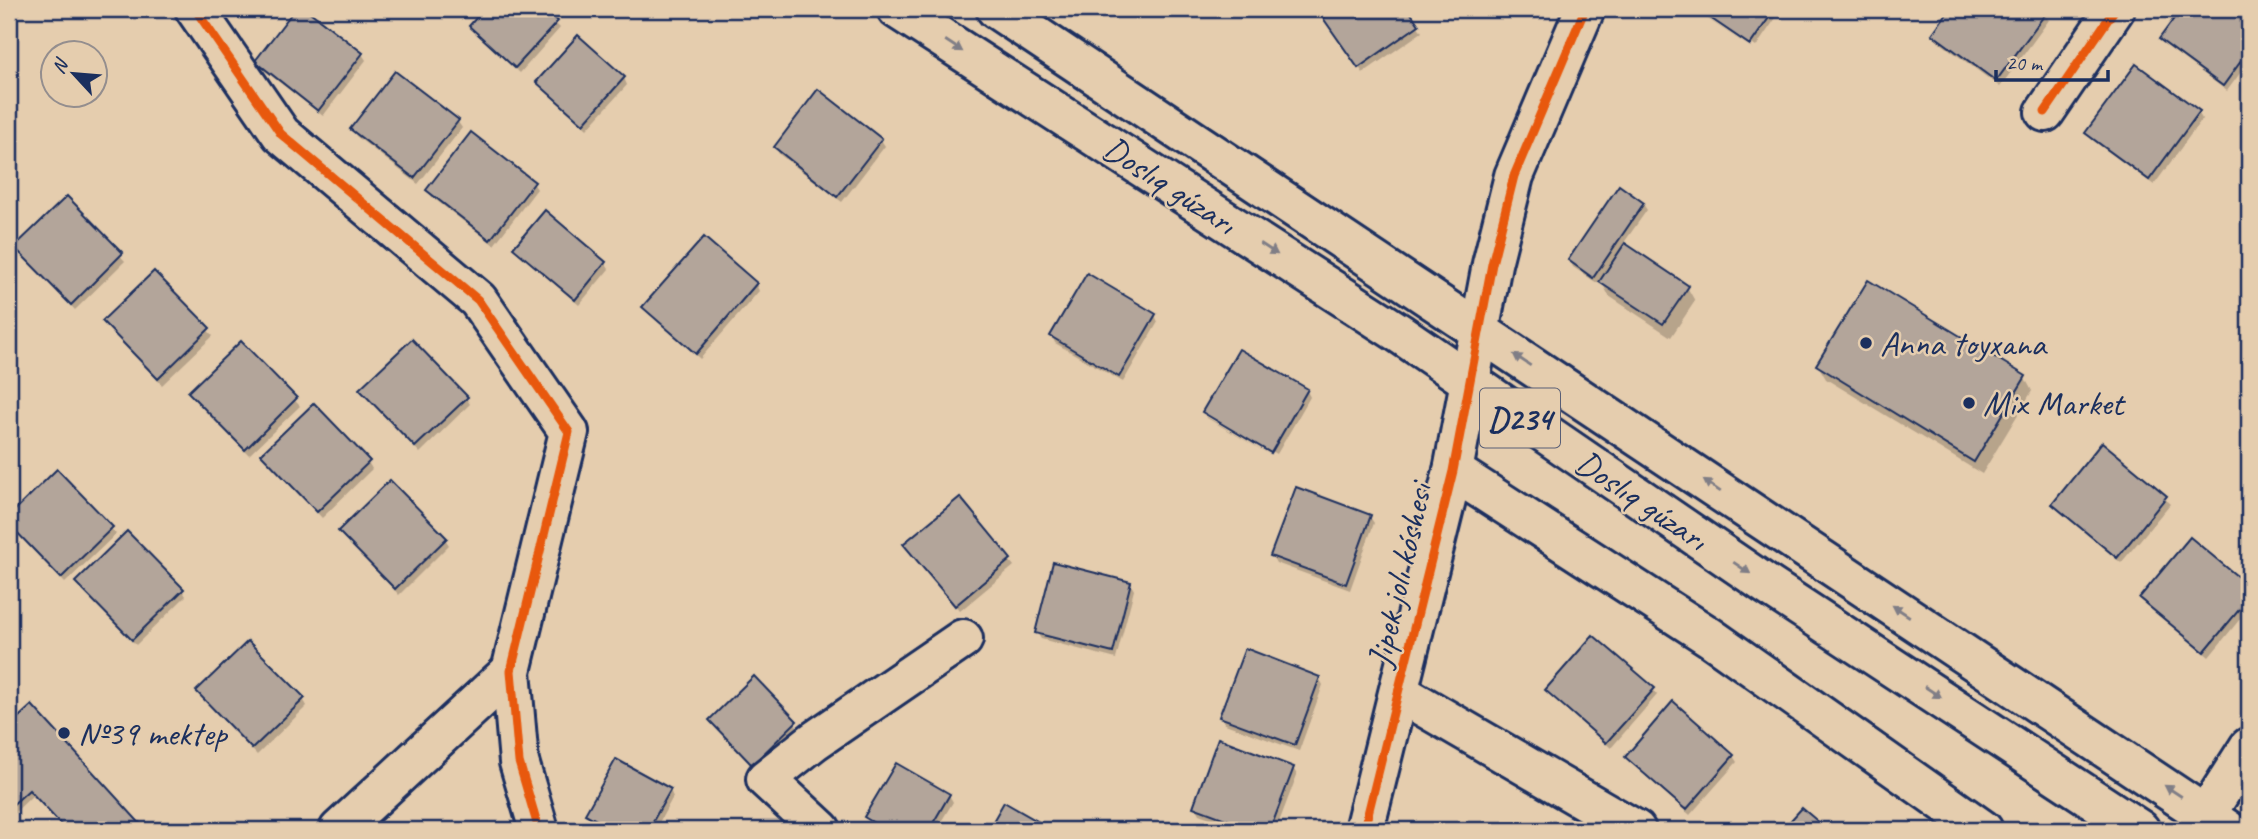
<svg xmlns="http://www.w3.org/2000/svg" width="2258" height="839" font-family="Caveat,sans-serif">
	<rect width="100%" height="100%" fill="#e5cdae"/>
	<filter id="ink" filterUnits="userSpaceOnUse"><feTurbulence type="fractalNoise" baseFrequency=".0143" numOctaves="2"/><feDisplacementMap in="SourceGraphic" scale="14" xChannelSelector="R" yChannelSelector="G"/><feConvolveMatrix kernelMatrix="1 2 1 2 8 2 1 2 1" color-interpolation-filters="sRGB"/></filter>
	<g filter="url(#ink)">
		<g fill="#0003">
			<polygon points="9,9 26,9 9,25"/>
			<polygon points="298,9 304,9 362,54 366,60 323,116 261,68 257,61"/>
			<polygon points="486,9 541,9 560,28 520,73 471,26"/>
			<polygon points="1338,9 1406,9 1422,32 1363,73 1325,18"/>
			<polygon points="1693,9 1694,9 1754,50"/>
			<polygon points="1700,9 1782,9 1756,47"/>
			<polygon points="1953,9 2038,9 2049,20 2000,87 1938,41 1934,34"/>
			<polygon points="2184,9 2249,9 2249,61 2227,91 2165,45 2162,39"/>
			<polygon points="395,73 458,122 462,128 418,184 356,136 353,129"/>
			<polygon points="624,78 627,85 587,129 538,82"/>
			<polygon points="2198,112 2202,119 2154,185 2091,139 2087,133"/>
			<polygon points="881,140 885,146 842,202 779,154 776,147"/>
			<polygon points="533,183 537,189 494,245 432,197 429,191"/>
			<polygon points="67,198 125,261 75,310 16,247"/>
			<polygon points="1643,204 1647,210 1623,244 1687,287 1695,301 1671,337 1609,296 1600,279 1597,283 1573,267 1570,260"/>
			<polygon points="515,249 605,263 609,269 579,305"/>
			<polygon points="154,273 213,336 162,385 104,322"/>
			<polygon points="756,284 759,291 700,359 644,307"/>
			<polygon points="1155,315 1158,322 1123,382 1055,343 1052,336"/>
			<polygon points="241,343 300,406 249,455 194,398"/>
			<polygon points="1818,365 2025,378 2032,391 1982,474 1826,379"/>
			<polygon points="361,390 466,398 470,404 420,453"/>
			<polygon points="1307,391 1310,397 1277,454 1207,413 1207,417 1275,458 1207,418 1204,412"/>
			<polygon points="2103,445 2170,504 2121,563 2054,504"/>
			<polygon points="263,455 368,462 372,469 322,518"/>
			<polygon points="57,472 116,534 65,583 9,524 9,519"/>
			<polygon points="960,500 1014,566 960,611 909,551"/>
			<polygon points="1370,517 1374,523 1350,590 1276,563 1272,556"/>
			<polygon points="340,531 445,539 449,545 399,595"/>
			<polygon points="2190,539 2249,588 2249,608 2209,657 2141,598"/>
			<polygon points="77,582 182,590 186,596 136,645"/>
			<polygon points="1130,583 1134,590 1116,659 1041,639 1037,633"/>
			<polygon points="1319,678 1323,685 1299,751 1225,724 1221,717"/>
			<polygon points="754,679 800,729 757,771 711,720"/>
			<polygon points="1653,689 1657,695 1611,748 1548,691"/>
			<polygon points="198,692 303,699 307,706 257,755"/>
			<polygon points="32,707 144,830 65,830 33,795 9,818 9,729"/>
			<polygon points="1733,756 1737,762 1690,815 1627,757"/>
			<polygon points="1293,768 1297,775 1276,830 1244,830 1199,814 1195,807"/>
			<polygon points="670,790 673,797 655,830 609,830 591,821 587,814"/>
			<polygon points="949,795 953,802 936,830 881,830 866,817"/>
		</g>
		<g fill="#b3a59a" stroke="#1b2f5e" stroke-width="2">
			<polygon points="295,9 306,9 363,53 318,111 255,61"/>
			<polygon points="484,9 544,9 558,21 515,68 469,26"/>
			<polygon points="1335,9 1408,9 1419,25 1358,68 1323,18"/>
			<polygon points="1697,9 1775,9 1750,45"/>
			<polygon points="1950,9 2041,9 2046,13 1996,81 1932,34"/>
			<polygon points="2181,9 2249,9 2249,50 2223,86 2159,39"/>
			<polygon points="578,35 625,77 583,124 536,82"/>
			<polygon points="2136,64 2200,111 2149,180 2085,133"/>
			<polygon points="395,71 459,120 414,178 350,129"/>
			<polygon points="818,89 882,139 837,197 774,147"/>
			<polygon points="471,132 535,182 490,240 426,190"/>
			<polygon points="1619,185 1644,203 1593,278 1568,260"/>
			<polygon points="67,196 123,253 71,305 14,247"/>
			<polygon points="545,210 606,262 575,300 513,248"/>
			<polygon points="704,237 757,283 696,354 642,307"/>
			<polygon points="1625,243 1689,286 1663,324 1599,282"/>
			<polygon points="154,271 210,328 158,379 102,321"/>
			<polygon points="1087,273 1156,314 1119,377 1050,336"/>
			<polygon points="1868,280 2026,376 1974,462 1816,365"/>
			<polygon points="412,339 468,397 415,447 359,389"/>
			<polygon points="241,341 297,398 245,450 188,392"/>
			<polygon points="1239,349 1308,389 1271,453 1202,412"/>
			<polygon points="314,403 370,461 317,512 261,454"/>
			<polygon points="2102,442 2167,496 2117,558 2052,504"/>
			<polygon points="57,469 113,527 61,578 9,524 9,516"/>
			<polygon points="390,480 447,538 395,589 338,531"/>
			<polygon points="1296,487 1371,515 1346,584 1270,556"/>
			<polygon points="960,497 1011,559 955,606 903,544"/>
			<polygon points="127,531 184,589 132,640 75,582"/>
			<polygon points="2190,537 2249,586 2249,598 2204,652 2139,598"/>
			<polygon points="1053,562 1131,582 1113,653 1035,633"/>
			<polygon points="1593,635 1655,688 1606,743 1545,690"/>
			<polygon points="248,641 305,698 252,749 196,691"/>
			<polygon points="1245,648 1320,677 1295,745 1219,717"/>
			<polygon points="754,676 797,721 752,765 709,720"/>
			<polygon points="1673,701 1734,755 1686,810 1625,757"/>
			<polygon points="32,705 146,830 66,830 29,790 9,808 9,726"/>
			<polygon points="1218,738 1294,767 1270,830 1255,830 1193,807"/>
			<polygon points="616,759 671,789 648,830 615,830 585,814"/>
			<polygon points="896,763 950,794 929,830 886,830 864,817"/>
			<polygon points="1004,802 1053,830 988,830"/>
			<polygon points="1802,808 1828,830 1782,830"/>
		</g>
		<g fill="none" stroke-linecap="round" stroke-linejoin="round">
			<g stroke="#1b2f5e" stroke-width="44">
				<g id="minor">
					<polyline points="195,9 281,134 478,300 569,432 511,671 519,762 539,830"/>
					<polyline points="2045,112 2115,9"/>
					<polyline points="1453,471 1710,637 1983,830"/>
					<polyline points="1400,693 1636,830"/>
					<polyline points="2207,813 2249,747"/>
					<polyline points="339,830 511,671"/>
					<polyline points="821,830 766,779 814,741 963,639"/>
					<polyline points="1364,830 1453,471 1492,264 1514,176 1585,9"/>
				</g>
			</g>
			<g stroke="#1b2f5e" stroke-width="44">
				<g id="major">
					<polyline points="897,9 1399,333 1767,585 2140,830"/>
					<polyline points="996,9 2228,830"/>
				</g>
			</g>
			<use href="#minor" stroke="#e5cdae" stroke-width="38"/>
			<use href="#major" stroke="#e5cdae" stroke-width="38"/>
			<g stroke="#e5cdae" stroke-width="13">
				<g id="cycleway">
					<polyline points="195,9 281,134 478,300 569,432 511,671 519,762 539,830"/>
					<polyline points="2045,112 2115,9"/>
					<polyline points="1364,830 1453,471 1492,264 1514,176 1585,9"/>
				</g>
			</g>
			<use href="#cycleway" stroke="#e8590c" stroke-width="9"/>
		</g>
		<defs><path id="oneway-solid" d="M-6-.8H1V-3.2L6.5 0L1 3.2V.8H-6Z" transform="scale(1.75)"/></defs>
		<g fill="#807e86">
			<use href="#oneway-solid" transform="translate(954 46) rotate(33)"/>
			<use href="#oneway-solid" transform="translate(1269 249) rotate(33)"/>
			<use href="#oneway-solid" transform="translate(1522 360) rotate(-146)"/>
			<use href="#oneway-solid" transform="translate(1712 486) rotate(-146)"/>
			<use href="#oneway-solid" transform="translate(1742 568) rotate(34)"/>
			<use href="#oneway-solid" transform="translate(1901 611) rotate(-147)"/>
			<use href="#oneway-solid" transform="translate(1933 692) rotate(33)"/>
			<use href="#oneway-solid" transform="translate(2173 791) rotate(-147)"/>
		</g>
	</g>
	<g fill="#1b2f5e" stroke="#e5cdae" stroke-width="2.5">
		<circle cx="1866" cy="343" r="7"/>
		<circle cx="1969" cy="403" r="7"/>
		<circle cx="64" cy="733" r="7"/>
	</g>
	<g text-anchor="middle" stroke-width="5" stroke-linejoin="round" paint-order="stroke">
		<rect fill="#e5cdae" stroke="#585e76" stroke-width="2" x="1480" y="388.5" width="80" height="59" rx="5"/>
		<g font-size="33" font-weight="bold" fill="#1b2f5e">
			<text x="1520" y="430">D234</text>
		</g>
		<g font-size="35" fill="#1b2f5e" stroke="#e5cdae">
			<text transform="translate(1170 185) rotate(33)" y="12">Doslıq gúzarı</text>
			<text transform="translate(1642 500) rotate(34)" y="12">Doslıq gúzarı</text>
			<text transform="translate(1399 575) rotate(-77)" y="12">Jipek jolı kóshesi</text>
		</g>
		<g font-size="35" fill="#1b2f5e" stroke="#e5cdae" text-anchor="start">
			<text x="1880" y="355">Anna toyxana</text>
			<text x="1983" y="415">Mix Market</text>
			<text x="78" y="745">№39 mektep</text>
		</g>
	</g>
	<rect width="2258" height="839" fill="none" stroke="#e5cdae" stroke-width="35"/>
	<rect x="18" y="18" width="2223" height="804" fill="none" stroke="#1b2f5e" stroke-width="2.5" filter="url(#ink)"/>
	<g transform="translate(74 74) rotate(296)"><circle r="33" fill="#e5cdae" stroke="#948e8e" stroke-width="2"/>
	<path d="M0-5L12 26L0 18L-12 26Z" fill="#1b2f5e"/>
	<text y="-10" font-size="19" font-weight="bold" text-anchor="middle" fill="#1b2f5e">N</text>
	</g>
	<path d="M1996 70v10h112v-10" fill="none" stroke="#1b2f5e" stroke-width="3.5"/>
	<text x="2006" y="70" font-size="21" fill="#1b2f5e" stroke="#e5cdae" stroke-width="5" paint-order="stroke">20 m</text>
</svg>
